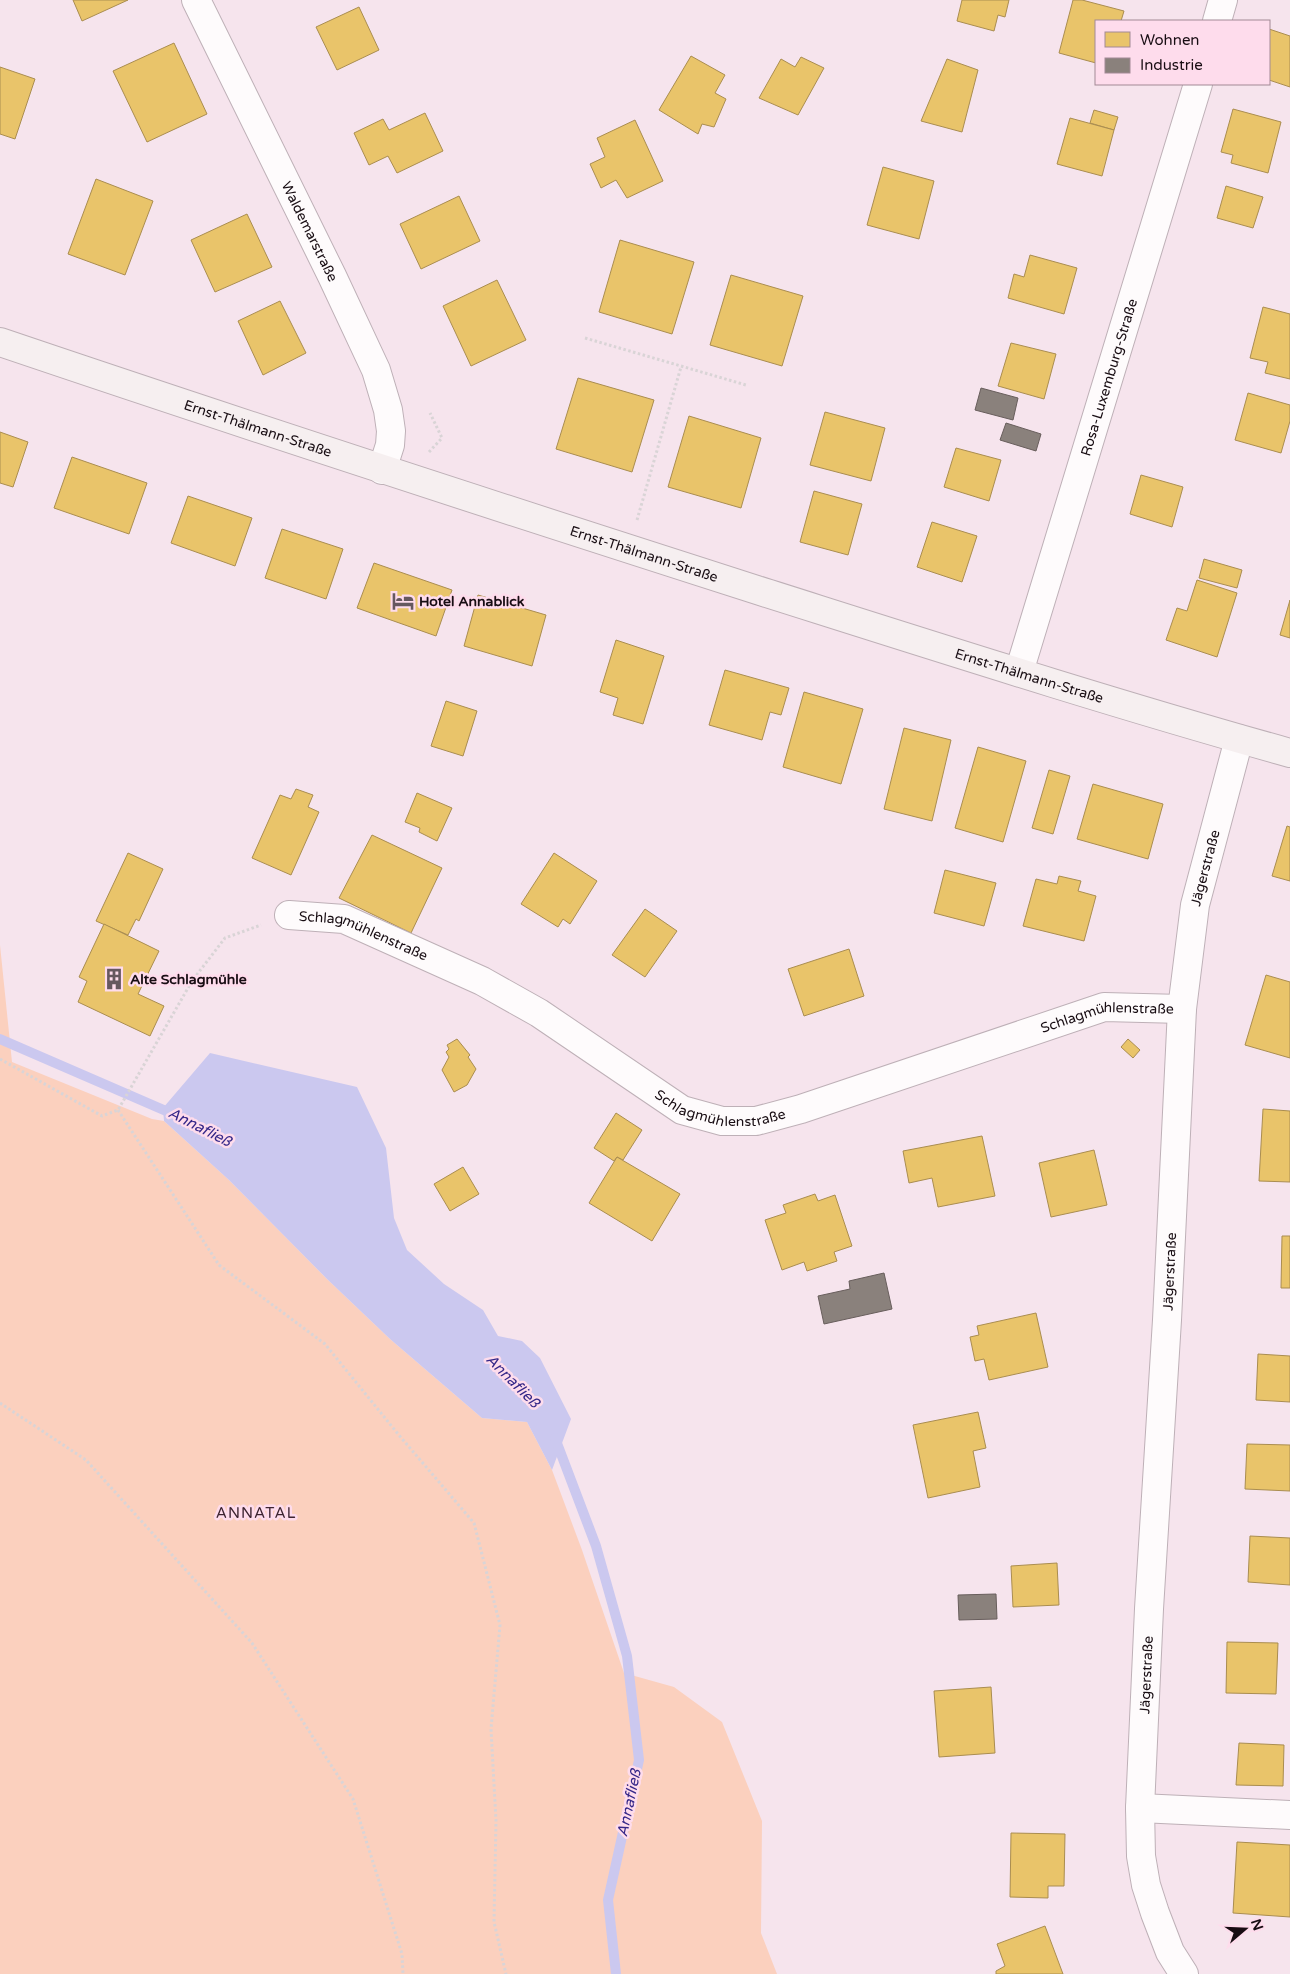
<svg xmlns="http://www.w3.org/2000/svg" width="1290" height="1974" font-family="'Varela Round',sans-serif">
	<rect width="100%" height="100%" fill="#f6e4ed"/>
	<polygon fill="#fbd0be" points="0,945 12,1062 152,1119 164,1121 229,1180 327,1279 390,1339 482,1418 527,1422 552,1470 582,1550 624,1673 674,1687 722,1722 762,1821 761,1933 777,1974 0,1974"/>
	<polygon fill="#cbc8ef" points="210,1053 357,1087 386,1148 394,1218 407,1250 444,1284 483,1310 498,1336 522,1341 540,1358 571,1419 552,1470 527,1422 482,1418 390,1339 327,1279 229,1180 164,1121 163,1108"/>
	<g fill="#e9c46a" stroke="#aa8d50">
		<polygon points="73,0 128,0 82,21"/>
		<polygon points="962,0 1009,0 1005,17 998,15 994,31 957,21"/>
		<polygon points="1073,0 1082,0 1124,11 1121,21 1096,21 1096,63 1059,53"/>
		<polygon points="359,7 379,50 337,70 316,27"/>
		<polygon points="1269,29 1290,36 1290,87 1269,80"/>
		<polygon points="174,43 207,114 147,142 113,71"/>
		<polygon points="691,56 725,75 715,93 726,99 714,127 702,124 698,134 659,110"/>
		<polygon points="801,57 824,68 798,115 759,98 781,59 795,67"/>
		<polygon points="947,59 978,70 962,132 921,121"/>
		<polygon points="0,67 35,79 15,139 0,134"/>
		<polygon points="1233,109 1281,122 1268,173 1231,163 1233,155 1221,152"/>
		<polygon points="1094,110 1118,117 1114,130 1090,123"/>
		<polygon points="425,113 443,151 397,173 388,156 369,165 354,133 383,119 389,130"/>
		<polygon points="1070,118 1114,130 1102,176 1057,164"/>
		<polygon points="635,120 663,181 627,198 616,180 601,188 590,164 605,157 597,138"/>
		<polygon points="883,167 934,181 919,239 867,225"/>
		<polygon points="96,179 153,201 125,275 68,254"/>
		<polygon points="1226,186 1263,197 1253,228 1217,218"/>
		<polygon points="459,196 480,241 421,269 400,224"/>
		<polygon points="247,214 272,267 215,292 191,240"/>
		<polygon points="620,240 694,262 672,334 599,312"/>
		<polygon points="1030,255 1077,268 1064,314 1008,298 1014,274 1024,277"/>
		<polygon points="731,275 803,296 782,366 710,345"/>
		<polygon points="497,280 526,340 471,366 443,306"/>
		<polygon points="280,301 306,353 263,375 238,321"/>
		<polygon points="1263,307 1290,314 1290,379 1265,373 1268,362 1250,358"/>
		<polygon points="1011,343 1056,354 1044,399 998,386"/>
		<polygon points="578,378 654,400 632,472 556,449"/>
		<polygon points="1248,393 1290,405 1290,421 1281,453 1235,440"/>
		<polygon points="825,412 885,428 871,481 810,465"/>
		<polygon points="689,416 761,438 741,508 668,487"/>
		<polygon points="0,432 28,442 13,487 0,483"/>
		<polygon points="956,448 1001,460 989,501 944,487"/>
		<polygon points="72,457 147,483 129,534 54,508"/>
		<polygon points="1141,475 1183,487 1172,527 1130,514"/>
		<polygon points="814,491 862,504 848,555 800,542"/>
		<polygon points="188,496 252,518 235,566 171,543"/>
		<polygon points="932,522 977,536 962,582 917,567"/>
		<polygon points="282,529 343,549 326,599 265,578"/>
		<polygon points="1204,559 1242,570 1237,588 1199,578"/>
		<polygon points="374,563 452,590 436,636 357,608"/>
		<polygon points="1197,580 1237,593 1217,657 1166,640 1177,608 1187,611"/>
		<polygon points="478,595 546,615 532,666 464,646"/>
		<polygon points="1290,600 1290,638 1280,635"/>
		<polygon points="616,640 664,656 643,724 613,715 618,698 600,692"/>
		<polygon points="725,670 789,688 781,715 770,712 762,740 709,725"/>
		<polygon points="804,692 863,709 841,784 783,767"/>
		<polygon points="446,701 477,711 463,756 431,746"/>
		<polygon points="904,728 951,740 932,821 884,809"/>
		<polygon points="978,747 1026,761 1003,842 955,828"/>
		<polygon points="1049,770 1070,776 1053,834 1032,828"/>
		<polygon points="1093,784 1163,804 1148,859 1077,839"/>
		<polygon points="296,789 313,795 308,807 319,812 291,875 252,858 280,795 291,799"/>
		<polygon points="417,793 452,808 437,841 419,832 420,828 405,822"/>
		<polygon points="1287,826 1290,827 1290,881 1272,876"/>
		<polygon points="372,835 442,868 411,933 339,898"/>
		<polygon points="128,853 163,869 139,921 136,919 128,935 96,921"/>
		<polygon points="554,853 597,881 570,924 563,919 558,927 521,904"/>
		<polygon points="945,870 996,883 984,926 934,913"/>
		<polygon points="1059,876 1081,881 1078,891 1096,896 1084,941 1023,926 1036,879 1057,884"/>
		<polygon points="645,909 677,931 645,977 612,955"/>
		<polygon points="104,924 159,951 138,994 164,1006 150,1036 78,1002 87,981 79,977"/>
		<polygon points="849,949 864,996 804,1016 788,969"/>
		<polygon points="1266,975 1290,982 1290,1058 1245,1045"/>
		<polygon points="457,1039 470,1055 468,1057 476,1069 467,1085 454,1092 442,1070 449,1057 446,1052 449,1049 447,1045"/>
		<polygon points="1128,1039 1140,1050 1133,1058 1121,1047"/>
		<polygon points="1263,1109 1290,1111 1290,1182 1259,1181"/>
		<polygon points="616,1113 642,1130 623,1160 617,1157 614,1161 594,1148"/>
		<polygon points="982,1136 995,1196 938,1207 932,1178 909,1183 903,1151"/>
		<polygon points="1094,1150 1107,1205 1051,1217 1039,1163"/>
		<polygon points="617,1157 680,1194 652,1241 589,1203"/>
		<polygon points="463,1167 479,1194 450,1211 434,1184"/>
		<polygon points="815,1194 818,1201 835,1195 852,1246 834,1252 837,1261 807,1271 804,1262 782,1270 765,1220 786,1213 783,1205"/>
		<polygon points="1282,1236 1290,1236 1290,1288 1281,1288"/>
		<polygon points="1036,1313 1048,1367 989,1380 984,1359 975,1361 970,1337 979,1335 977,1326"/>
		<polygon points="1258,1354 1290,1356 1290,1402 1256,1400"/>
		<polygon points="978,1412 986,1448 973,1451 980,1487 928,1498 913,1425"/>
		<polygon points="1247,1444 1290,1445 1290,1491 1245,1489"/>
		<polygon points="1250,1536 1290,1538 1290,1585 1248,1582"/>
		<polygon points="1057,1563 1059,1605 1013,1607 1011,1566"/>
		<polygon points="1227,1642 1278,1643 1276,1694 1226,1693"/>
		<polygon points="991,1687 995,1753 939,1757 934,1691"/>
		<polygon points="1239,1743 1284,1745 1283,1786 1236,1785"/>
		<polygon points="1011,1833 1065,1834 1064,1886 1048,1886 1048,1898 1010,1897"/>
		<polygon points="1237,1842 1290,1845 1290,1917 1233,1913"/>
		<polygon points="1045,1926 1063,1974 996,1974 996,1971 1005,1966 997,1944"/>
	</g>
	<g fill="#8a817c" stroke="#685e5c">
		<polygon points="981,388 1018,398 1013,420 975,410"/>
		<polygon points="1006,423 1041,434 1036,451 1000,440"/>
		<polygon points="884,1273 892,1309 824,1324 818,1296 850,1289 849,1281"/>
		<polygon points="996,1594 997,1619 959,1620 958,1595"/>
	</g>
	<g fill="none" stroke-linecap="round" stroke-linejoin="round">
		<g stroke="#cbc8ef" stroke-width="10">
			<polyline points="0,1039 173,1114"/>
			<polyline points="555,1438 596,1546 627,1656 639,1760 608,1900 616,1974"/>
		</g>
		<g stroke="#beb0b7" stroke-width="30">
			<g id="street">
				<path id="s1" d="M196,0L332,276L376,370L388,410L391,431L390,445L382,470"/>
				<polyline points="1217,21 1223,0"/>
				<path id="s2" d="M1019,672L1198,84"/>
				<path id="s3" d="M289,915L344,919L482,981L539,1013L682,1110L722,1121H756L801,1109L1104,1007L1182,1009"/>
				<polyline points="1140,1808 1290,1815"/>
				<path id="s4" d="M1184,1974L1170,1952L1155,1913L1146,1885L1141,1856L1140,1808L1149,1609L1167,1320L1182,1009L1195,905L1239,739"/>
			</g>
		</g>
		<g stroke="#beb0b7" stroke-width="30">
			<g id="secondary">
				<path id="s5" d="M0,342C251,427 504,509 757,590C934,646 1111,703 1290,753"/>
			</g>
		</g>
		<g stroke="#d9d4d6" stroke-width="3" stroke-dasharray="2.5 2.5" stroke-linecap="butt">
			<polyline points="585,338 746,385"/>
			<polyline points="429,452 442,438 430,413"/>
			<polyline points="637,520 681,367"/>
			<polyline points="0,1059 102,1116 118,1110 192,981 225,938 261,925"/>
			<polyline points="118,1110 219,1265 325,1344 398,1434 474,1523 500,1625 491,1729 496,1821 494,1922 506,1974"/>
			<polyline points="0,1403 86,1460 252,1643 353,1799 402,1954 403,1974"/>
		</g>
		<use href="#street" stroke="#fefbfc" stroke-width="28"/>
		<use href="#secondary" stroke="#f6eff0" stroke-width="28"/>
	</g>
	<defs>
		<g id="hotel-bare" transform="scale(1.725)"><path d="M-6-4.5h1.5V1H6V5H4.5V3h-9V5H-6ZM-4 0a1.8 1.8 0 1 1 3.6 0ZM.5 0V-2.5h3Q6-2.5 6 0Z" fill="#66585f" stroke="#fedcec" stroke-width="2.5" paint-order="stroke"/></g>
		<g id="building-bare" transform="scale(1.725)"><path d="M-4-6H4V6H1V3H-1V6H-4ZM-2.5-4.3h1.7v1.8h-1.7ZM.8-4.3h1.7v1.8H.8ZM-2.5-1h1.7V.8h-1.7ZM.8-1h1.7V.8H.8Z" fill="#66585f" stroke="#fedcec" stroke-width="2.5" paint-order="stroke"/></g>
	</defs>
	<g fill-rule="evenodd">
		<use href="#hotel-bare" x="403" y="601"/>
		<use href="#building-bare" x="114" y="979"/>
	</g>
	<g text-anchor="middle" stroke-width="5" stroke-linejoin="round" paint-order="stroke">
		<g font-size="14" fill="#180d13" stroke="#fedcec">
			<text dy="5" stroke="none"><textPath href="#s1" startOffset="258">Waldemarstraße</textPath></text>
			<text dy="5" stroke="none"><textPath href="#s2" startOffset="308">Rosa-Luxemburg-Straße</textPath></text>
			<text dy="5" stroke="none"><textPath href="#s5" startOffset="272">Ernst-Thälmann-Straße</textPath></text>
			<text dy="5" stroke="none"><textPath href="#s5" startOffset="678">Ernst-Thälmann-Straße</textPath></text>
			<text dy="5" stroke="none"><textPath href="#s5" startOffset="1082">Ernst-Thälmann-Straße</textPath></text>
			<text dy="5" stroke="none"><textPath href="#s4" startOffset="1118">Jägerstraße</textPath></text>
			<text dy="5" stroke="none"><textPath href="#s3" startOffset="78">Schlagmühlenstraße</textPath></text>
			<text dy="5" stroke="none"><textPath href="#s3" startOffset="888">Schlagmühlenstraße</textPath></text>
			<text dy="5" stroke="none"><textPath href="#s3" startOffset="482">Schlagmühlenstraße</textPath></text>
			<text dy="5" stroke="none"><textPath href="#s4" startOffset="712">Jägerstraße</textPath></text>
			<text dy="5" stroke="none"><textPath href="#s4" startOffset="308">Jägerstraße</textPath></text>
		</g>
		<g font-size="14" font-weight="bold" fill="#180d13" stroke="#fedcec" text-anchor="start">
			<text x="419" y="606">Hotel Annablick</text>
			<text x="130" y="984">Alte Schlagmühle</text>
		</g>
		<g font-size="15" font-style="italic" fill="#352788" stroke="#fedcec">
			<text transform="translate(200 1127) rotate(27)" y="5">Annafließ</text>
			<text transform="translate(513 1381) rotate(45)" y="5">Annafließ</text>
			<text transform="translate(629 1803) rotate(-78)" y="5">Annafließ</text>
		</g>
		<g font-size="15" letter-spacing="1" fill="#3d2431" stroke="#fedcec">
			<text x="256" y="1518">ANNATAL</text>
		</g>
	</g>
	<rect x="1095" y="20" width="175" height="65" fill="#fedcec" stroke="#a28995"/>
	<rect x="1105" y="32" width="25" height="15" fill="#e9c46a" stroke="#a28995"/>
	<text x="1140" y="45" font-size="15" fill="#180d13">Wohnen</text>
	<rect x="1105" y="58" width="25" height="15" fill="#8a817c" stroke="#a28995"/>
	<text x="1140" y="70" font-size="15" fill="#180d13">Industrie</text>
	<g transform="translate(1245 1929) rotate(71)" stroke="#fedcec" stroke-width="4" paint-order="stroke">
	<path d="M0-4L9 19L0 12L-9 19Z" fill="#180d13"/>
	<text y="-8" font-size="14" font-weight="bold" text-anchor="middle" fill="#180d13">N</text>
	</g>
</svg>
